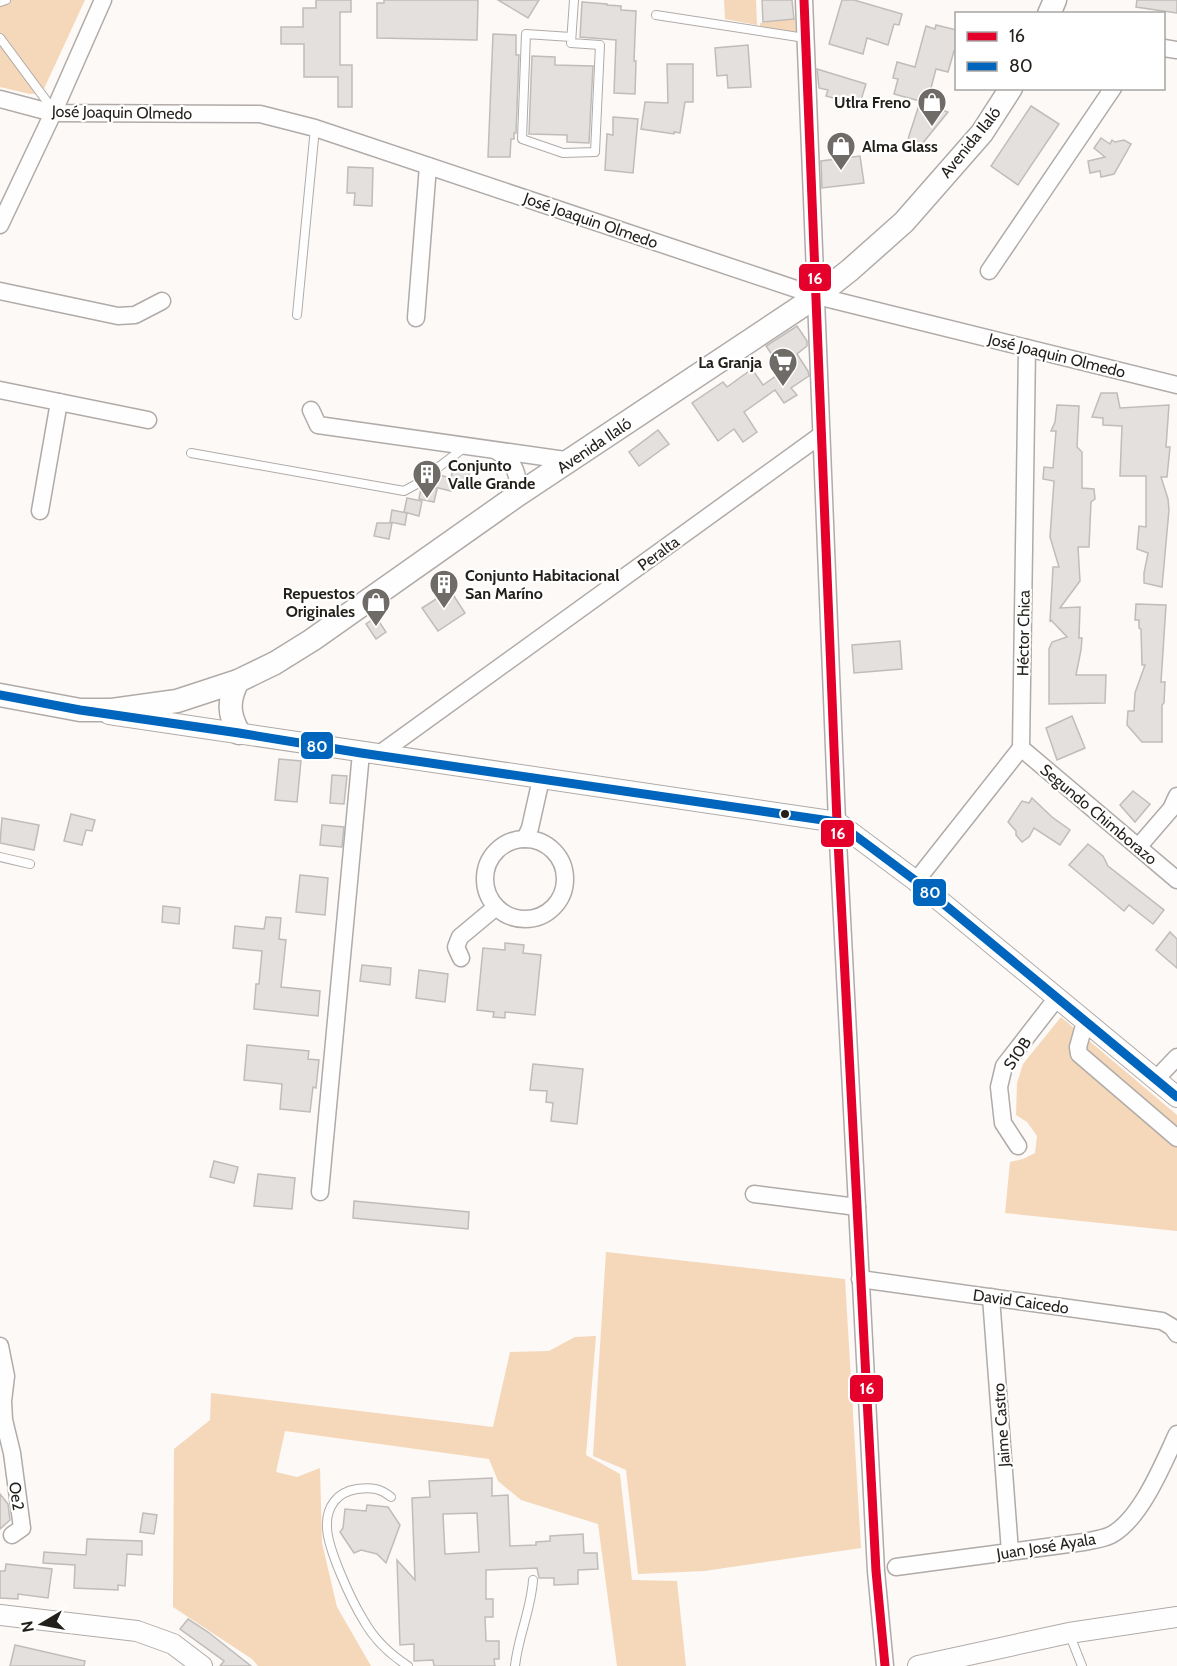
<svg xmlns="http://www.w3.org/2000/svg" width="1177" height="1666" font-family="Cabin,sans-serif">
	<rect width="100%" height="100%" fill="#fcf9f7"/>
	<g fill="#f5d7b9">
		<polygon points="0,0 85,0 42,93 30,94 0,87"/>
		<polygon points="724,0 756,0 757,25 725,19"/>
		<polygon points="795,18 796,33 760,26 760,23"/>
		<polygon points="1061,1017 1177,1115 1177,1231 1005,1213 1010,1162 1023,1159 1035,1153 1037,1136 1027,1122 1016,1115 1017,1083 1023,1064"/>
		<polygon points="606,1252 845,1279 861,1548 704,1571 638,1574 626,1470 593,1456"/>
		<polygon points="596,1336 586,1455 620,1474 632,1580 677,1581 686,1666 617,1666 598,1524 521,1500 498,1481 489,1459 285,1431 276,1472 297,1477 320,1468 322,1543 337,1607 371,1666 258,1666 252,1659 173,1607 174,1449 210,1420 211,1393 493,1427 510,1352 549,1351 575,1337"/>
	</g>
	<g fill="#e4e0dd" stroke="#c0bcb9" stroke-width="1.5" fill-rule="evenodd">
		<polygon points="316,0 351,0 351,12 340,12 340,65 352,65 352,107 338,107 338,77 304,77 304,44 281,44 281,27 303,27 303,8 316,8"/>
		<polygon points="384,0 478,0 477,40 377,38 377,3 384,3"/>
		<polygon points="498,0 539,0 528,18"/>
		<polygon points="762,0 792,0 794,19 763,22"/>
		<polygon points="842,0 854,0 902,14 899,25 894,24 888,45 867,38 863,54 829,44"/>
		<polygon points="1137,0 1177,0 1177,13 1136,7"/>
		<polygon points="582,2 607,4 607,5 621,6 621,10 636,11 634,61 636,61 635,94 614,93 616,40 580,37"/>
		<polygon points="936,25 957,30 957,52 954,51 948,72 936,69 927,103 894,94 898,79 893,78 897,62 915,67 926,26 935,29"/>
		<polygon points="493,34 516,35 516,55 519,55 516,133 514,133 514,139 511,139 510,157 488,157"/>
		<polygon points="748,45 751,87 728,88 727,75 717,76 715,48"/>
		<polygon points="532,56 555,57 555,65 593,66 589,143 567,142 567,135 529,134"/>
		<polygon points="667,64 693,64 693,102 685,102 680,133 674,132 674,134 641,129 645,102 668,103"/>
		<polygon points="817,69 866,84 858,109 840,103 841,100 826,96 828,90 819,88"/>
		<polygon points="920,102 948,112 922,144 908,139"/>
		<polygon points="1031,106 1059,124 1018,185 991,166"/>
		<polygon points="613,117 638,119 633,173 605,170 607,134 613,135"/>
		<polygon points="1101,138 1110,144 1112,140 1115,142 1124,140 1131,144 1114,174 1101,177 1100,171 1090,173 1088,161 1105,157 1094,148"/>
		<polygon points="860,156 864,183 822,188 821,161"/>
		<polygon points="348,167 373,168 372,206 354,205 355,193 347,193"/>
		<polygon points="797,326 807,341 807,346 797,354 808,371 809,376 791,388 797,395 784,403 775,390 744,412 757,432 743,442 734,429 718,441 692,403 723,382 727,387 752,369 763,385 783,371 766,346"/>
		<polygon points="1101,393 1117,393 1120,408 1169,405 1166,447 1170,447 1167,477 1161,477 1168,499 1169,510 1162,587 1144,583 1144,573 1148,553 1137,549 1139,526 1146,527 1146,476 1120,476 1122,426 1103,425 1103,418 1092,417"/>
		<polygon points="1057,405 1079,406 1077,447 1082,452 1082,488 1094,489 1095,499 1091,502 1089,547 1078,547 1080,581 1060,608 1080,607 1079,638 1082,638 1081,650 1076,675 1106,675 1105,703 1049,704 1049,649 1052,642 1067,637 1051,620 1050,622 1053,567 1059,567 1050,537 1054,481 1043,479 1044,467 1053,468 1056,431 1051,431 1055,422"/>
		<polygon points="658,430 669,444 639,466 629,452"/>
		<polygon points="453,467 470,471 467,484 453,481 451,491 434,487 436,477 439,475 451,478"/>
		<polygon points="424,486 437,489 434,502 419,499 421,488"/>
		<polygon points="407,498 422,501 419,516 404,512"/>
		<polygon points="392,510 407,513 405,525 390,522"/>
		<polygon points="377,523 392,523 389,539 374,536"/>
		<polygon points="450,590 465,613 438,631 422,608"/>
		<polygon points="1136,604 1166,605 1161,682 1165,682 1164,703 1162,705 1162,742 1142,742 1127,725 1128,711 1134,711 1135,693 1145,665 1142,665 1141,629 1139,628 1139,620 1135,620"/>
		<polygon points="376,617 386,632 376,639 366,624"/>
		<polygon points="900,641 902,669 854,673 852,645"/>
		<polygon points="1072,716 1085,748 1057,760 1046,728"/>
		<polygon points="279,759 301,761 297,802 275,800"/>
		<polygon points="332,775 347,776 344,804 330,803"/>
		<polygon points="1133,791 1150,804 1135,822 1120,805"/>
		<polygon points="1032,798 1052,817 1070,830 1060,845 1034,828 1029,837 1022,842 1016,835 1016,831 1008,822 1022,801 1029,803"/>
		<polygon points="71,814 95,820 92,831 86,830 82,845 64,841"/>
		<polygon points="2,818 39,825 34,850 0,843"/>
		<polygon points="322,825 344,827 342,847 320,845"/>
		<polygon points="1088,844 1103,856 1108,866 1164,910 1153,924 1129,905 1124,911 1069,865"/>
		<polygon points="300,875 328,878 325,915 296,912"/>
		<polygon points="163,906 180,908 179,924 162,922"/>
		<polygon points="266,917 281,918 279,939 286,940 281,987 320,991 318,1016 254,1009 256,984 259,984 262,951 233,948 235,926 264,929"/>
		<polygon points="1170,932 1177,939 1177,968 1156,950"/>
		<polygon points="505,943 524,945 523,953 541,955 535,1015 505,1012 505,1018 493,1017 494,1012 477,1010 483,948 505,950"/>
		<polygon points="362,965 391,968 390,985 360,981"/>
		<polygon points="419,970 448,974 445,1002 416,998"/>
		<polygon points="247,1045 309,1051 308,1059 319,1060 316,1088 313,1087 310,1112 280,1109 282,1084 244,1080"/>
		<polygon points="533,1064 583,1069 577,1124 551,1121 553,1103 546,1102 547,1091 530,1090"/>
		<polygon points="214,1161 238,1167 234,1183 210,1177"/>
		<polygon points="258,1174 295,1178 292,1209 254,1206"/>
		<polygon points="354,1201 469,1212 468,1229 353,1218"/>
		<path d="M492,1478V1496L508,1495L510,1546L536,1545V1542L550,1541V1536L583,1534L584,1553H597L598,1569L578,1570V1584L554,1585V1578H539L537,1568L486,1570V1599H493V1617H485L486,1641H499V1659H494L495,1666H434L433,1660L414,1661V1644L400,1645L397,1560L415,1580L412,1498L430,1497L429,1481ZM477,1513L479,1552L445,1554L443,1514Z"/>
		<polygon points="0,1494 8,1504 10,1520 0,1529"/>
		<polygon points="367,1505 388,1507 400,1525 386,1563 377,1554 361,1550 354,1553 340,1532 343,1528 345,1509 366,1511"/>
		<polygon points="143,1513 157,1515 154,1534 140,1532"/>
		<polygon points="87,1539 142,1541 142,1555 127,1554 125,1586 118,1585 118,1590 74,1588 75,1565 43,1563 44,1552 86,1555"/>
		<polygon points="6,1564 52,1569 48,1598 18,1594 18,1599 0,1598 0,1571 5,1571"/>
		<polygon points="188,1619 208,1632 251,1666 220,1666 224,1661 180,1629"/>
		<polygon points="15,1645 85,1661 84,1666 10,1666"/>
	</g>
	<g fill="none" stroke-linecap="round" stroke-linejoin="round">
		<g stroke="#b0aba8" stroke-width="10">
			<g id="service">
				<polyline points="0,2 6,0"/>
				<polyline points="656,15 805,38"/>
				<polyline points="571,37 526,34 522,139 563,153 595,152 600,45 571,43 574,0"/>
				<polyline points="0,38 54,111"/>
				<polyline points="297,315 315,128"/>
				<polyline points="191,453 404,491 415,485 465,447"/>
				<polyline points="0,857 30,864"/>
				<path d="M391,1497C380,1488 371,1487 357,1489C337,1492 326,1507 327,1527C327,1548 352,1602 364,1621C374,1639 391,1655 408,1666"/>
				<polyline points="1069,1633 1082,1666"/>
				<path d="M515,1666C518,1637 531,1610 533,1580"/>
			</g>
		</g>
		<g stroke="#b0aba8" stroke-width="19">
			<g id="minor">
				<polyline points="804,0 837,822 876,1571 885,1666"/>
				<polyline points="1164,48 1177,50"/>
				<polyline points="0,99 53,113 260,114 315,128 817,296 1177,385"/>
				<polyline points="0,225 54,111 103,0"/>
				<polyline points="989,271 1113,88"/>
				<polyline points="0,291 118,316 135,315 162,301"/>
				<polyline points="416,318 428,166"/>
				<polyline points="0,390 148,420"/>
				<polyline points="311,410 318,425 572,461"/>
				<path d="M498,452C516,462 518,475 519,494"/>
				<polyline points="40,511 59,402"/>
				<polyline points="1021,748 1177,880"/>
				<polyline points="378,755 821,435"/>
				<polyline points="525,839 530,828 541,779"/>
				<circle cx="525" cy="879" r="40"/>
				<polyline points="1139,846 1171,809 1177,796"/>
				<polyline points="916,881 1021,748 1027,348"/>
				<polyline points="461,958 456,947 460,937 496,907"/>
				<polyline points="1085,1022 1078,1047 1079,1054 1177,1138"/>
				<polyline points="1156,1079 1177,1057"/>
				<polyline points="1018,1146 1003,1123 999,1087 1004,1066 1056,999"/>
				<polyline points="320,1192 361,753"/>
				<polyline points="754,1194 857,1207"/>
				<polyline points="860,1279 1162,1321 1172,1327 1177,1334"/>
				<polyline points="991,1297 1010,1552"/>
				<polyline points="0,1346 6,1376 3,1401 4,1420 12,1453 22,1528 12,1535"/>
				<path d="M896,1567L1084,1542C1092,1540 1103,1539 1111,1535C1141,1519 1163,1464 1177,1434"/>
			</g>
		</g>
		<g stroke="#b0aba8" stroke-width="22">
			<g id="tertiary">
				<polyline points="109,714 837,822 916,881 1177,1097"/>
				<polyline points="0,1615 137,1631 173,1644 202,1666"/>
				<polyline points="918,1666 1069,1633 1177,1617"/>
			</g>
		</g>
		<g stroke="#b0aba8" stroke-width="25">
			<g id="secondary">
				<polyline points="1049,14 1055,0"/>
				<path d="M238,681C228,700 228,714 239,733"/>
				<polyline points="0,695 80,710 112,710 177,701 238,681 275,663 312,640 519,494 817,296 850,270 904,222 982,133 1011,88"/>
			</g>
		</g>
		<use href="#service" stroke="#fffefe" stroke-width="8"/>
		<use href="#minor" stroke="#fffefe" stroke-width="16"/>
		<use href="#tertiary" stroke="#fffefe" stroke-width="20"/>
		<use href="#secondary" stroke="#fffefe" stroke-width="22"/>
		<g stroke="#fff" stroke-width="14">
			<polyline id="bus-1" points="804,0 837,822 876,1571 885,1666"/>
		</g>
		<g stroke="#fff" stroke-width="14">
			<polyline id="bus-2" points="0,695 80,710 239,733 361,753 837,822 916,881 1177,1097"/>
		</g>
		<use href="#bus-1" stroke="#e4002b" stroke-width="9"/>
		<use href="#bus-2" stroke="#0065bd" stroke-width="9"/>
	</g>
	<defs>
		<g id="shop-pin" transform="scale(1.5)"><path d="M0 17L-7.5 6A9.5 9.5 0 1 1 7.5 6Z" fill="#6f6b67" stroke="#fff"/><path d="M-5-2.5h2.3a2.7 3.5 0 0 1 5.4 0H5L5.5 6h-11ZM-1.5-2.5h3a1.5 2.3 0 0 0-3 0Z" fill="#fff"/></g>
		<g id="supermarket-pin" transform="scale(1.5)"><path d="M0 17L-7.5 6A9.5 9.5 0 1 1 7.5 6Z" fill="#6f6b67" stroke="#fff"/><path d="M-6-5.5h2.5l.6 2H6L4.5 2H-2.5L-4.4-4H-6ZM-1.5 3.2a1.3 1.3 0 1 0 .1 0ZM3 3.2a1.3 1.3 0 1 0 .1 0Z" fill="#fff"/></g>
		<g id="building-pin" transform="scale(1.5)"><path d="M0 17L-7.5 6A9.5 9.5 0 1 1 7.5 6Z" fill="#6f6b67" stroke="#fff"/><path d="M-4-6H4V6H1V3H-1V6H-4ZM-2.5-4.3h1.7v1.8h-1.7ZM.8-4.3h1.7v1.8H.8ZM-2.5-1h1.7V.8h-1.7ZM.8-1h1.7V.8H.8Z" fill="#fff"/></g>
	</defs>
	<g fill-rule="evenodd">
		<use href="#shop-pin" x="932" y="102"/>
		<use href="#shop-pin" x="841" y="146"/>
		<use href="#supermarket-pin" x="783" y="362"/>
		<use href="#building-pin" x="427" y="474"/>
		<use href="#building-pin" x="444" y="584"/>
		<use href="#shop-pin" x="376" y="602"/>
	</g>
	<circle fill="#231f1a" stroke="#fff" stroke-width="2" cx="785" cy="814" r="5"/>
	<g text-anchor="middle" stroke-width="4.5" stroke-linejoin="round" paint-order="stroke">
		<g font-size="16" font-weight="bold" fill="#231f1a" stroke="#fff" text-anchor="end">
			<text x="911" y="108">Utlra Freno</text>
			<text x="862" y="152" text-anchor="start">Alma Glass</text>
			<text x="762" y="368">La Granja</text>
			<text x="448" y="471" text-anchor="start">Conjunto<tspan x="448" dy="18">Valle Grande</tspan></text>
			<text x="465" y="581" text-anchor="start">Conjunto Habitacional<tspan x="465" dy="18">San Maríno</tspan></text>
			<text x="355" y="599">Repuestos<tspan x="355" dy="18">Originales</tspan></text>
		</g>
		<g font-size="16" fill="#231f1a" stroke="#fff">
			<text transform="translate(122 112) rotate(1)" y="6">José Joaquin Olmedo</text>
			<text transform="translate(970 142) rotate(-51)" y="6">Avenida Ilaló</text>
			<text transform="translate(591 220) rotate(19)" y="6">José Joaquin Olmedo</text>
			<text transform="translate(1057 355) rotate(14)" y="6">José Joaquin Olmedo</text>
			<text transform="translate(594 445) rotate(-34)" y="6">Avenida Ilaló</text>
			<text transform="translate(658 553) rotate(-36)" y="6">Peralta</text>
			<text transform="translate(1023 633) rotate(-89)" y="6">Héctor Chica</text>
			<text transform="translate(1099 814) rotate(40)" y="6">Segundo Chimborazo</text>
			<text transform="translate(1017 1053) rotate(-56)" y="6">S10B</text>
			<text transform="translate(1021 1301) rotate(8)" y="6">David Caicedo</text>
			<text transform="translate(1001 1425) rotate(-94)" y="6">Jaime Castro</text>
			<text transform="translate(17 1496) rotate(82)" y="6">Oe2</text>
			<text transform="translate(1046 1546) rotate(-9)" y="6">Juan José Ayala</text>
		</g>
	</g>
	<g stroke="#fff" stroke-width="2">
		<rect x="798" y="263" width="34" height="29" rx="6" fill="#e4002b"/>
		<rect x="300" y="731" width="34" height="29" rx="6" fill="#0065bd"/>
		<rect x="820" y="819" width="35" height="29" rx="6" fill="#e4002b"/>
		<rect x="912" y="878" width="35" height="29" rx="6" fill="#0065bd"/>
		<rect x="849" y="1374" width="35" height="29" rx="6" fill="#e4002b"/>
	</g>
	<g font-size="16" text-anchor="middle" font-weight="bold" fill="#fff">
		<text x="815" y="284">16</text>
		<text x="317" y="752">80</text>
		<text x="838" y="839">16</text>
		<text x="930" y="898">80</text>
		<text x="867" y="1394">16</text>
	</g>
	<rect x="955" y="12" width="210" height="78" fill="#ffffff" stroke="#a7a5a3" stroke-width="1.5"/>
	<rect x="967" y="32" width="30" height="9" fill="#e4002b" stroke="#a7a5a3" stroke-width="1.5"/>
	<text x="1009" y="42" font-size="18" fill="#231f1a">16</text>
	<rect x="967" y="62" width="30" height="9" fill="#0065bd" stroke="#a7a5a3" stroke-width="1.5"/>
	<text x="1009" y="72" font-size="18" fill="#231f1a">80</text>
	<g transform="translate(42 1624) rotate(260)" stroke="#ffffff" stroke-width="4.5" paint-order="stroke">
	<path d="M0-4.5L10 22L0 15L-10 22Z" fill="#231f1a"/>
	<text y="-9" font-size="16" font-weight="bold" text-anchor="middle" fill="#231f1a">N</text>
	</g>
</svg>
